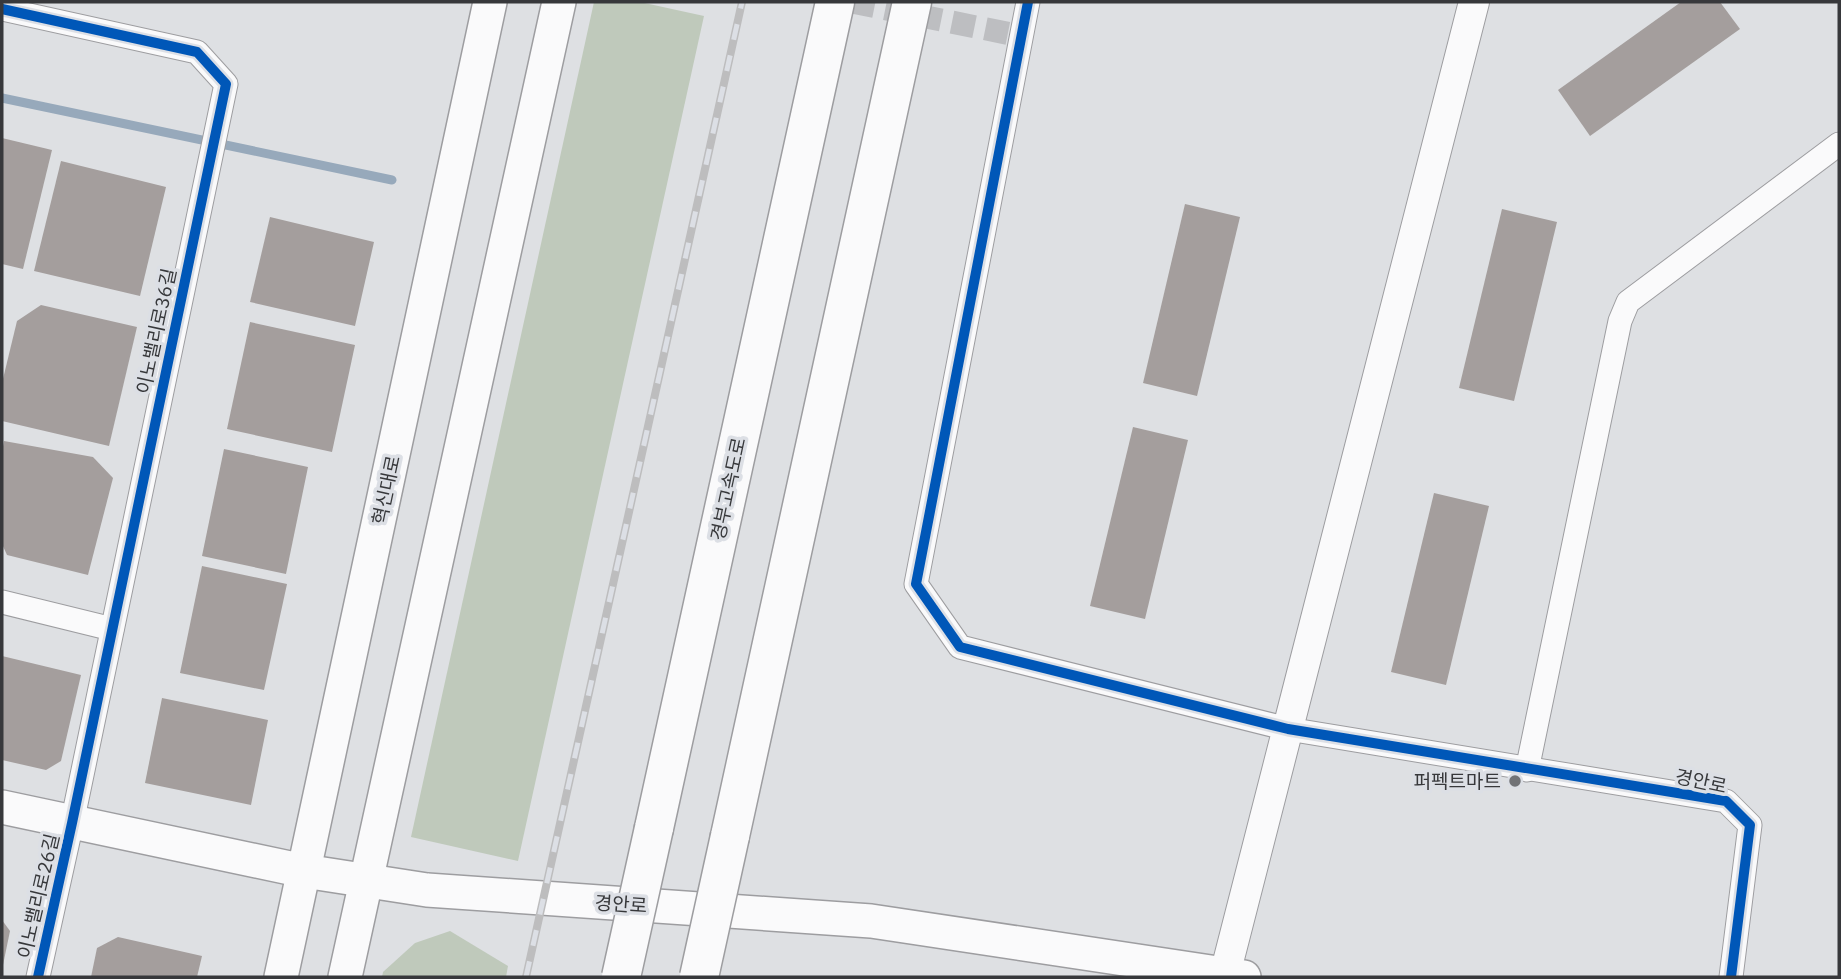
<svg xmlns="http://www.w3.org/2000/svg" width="1841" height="979" font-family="'IBM Plex Sans','Noto Sans KR',sans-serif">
	<rect width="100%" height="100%" fill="#dee0e3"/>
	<g fill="#bfc9bb">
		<polygon points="594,2 640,2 704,16 518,861 411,837"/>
		<polygon points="450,931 508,966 506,977 382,977 383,972 415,943"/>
	</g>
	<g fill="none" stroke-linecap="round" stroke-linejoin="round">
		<polyline stroke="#97a9bb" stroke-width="9" points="2,98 392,180"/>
	</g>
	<g fill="#a49e9d">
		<polygon points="1681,2 1720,2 1740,29 1590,136 1558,90"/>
		<polygon points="2,138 52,150 23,269 2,264"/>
		<polygon points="61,161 166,187 140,296 34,271"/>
		<polygon points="1185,204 1240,217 1197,396 1143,383"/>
		<polygon points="1502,209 1557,222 1514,401 1459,388"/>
		<polygon points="270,217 374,242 355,326 250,302"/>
		<polygon points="41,305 137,327 109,446 2,421 2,383 17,321"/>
		<polygon points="250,322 355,345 332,452 227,429"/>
		<polygon points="1133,427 1188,440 1145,619 1090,606"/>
		<polygon points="4,441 93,457 113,478 88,575 7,555 2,544 2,452"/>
		<polygon points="224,449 308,467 286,574 202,556"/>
		<polygon points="1434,493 1489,506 1446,685 1391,672"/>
		<polygon points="202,566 287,584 264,690 180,673"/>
		<polygon points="2,656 81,675 61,761 46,770 2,760"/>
		<polygon points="162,698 268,720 251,805 145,783"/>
		<polygon points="2,920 10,931 3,965 2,965"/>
		<polygon points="118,937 202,956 197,977 91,977 97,948"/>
	</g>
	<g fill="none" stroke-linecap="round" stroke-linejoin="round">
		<polyline stroke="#bdbec1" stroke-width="23" stroke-dasharray="23 11" stroke-linecap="butt" points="852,2 1021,36"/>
		<g stroke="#9d9da0" stroke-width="25">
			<g id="minor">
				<polyline points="1028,2 916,584 960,647 1288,729 1726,801 1750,825 1731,977"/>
				<polyline points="2,9 197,52 226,84 72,823 38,977"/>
				<polyline points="2,602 112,629"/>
				<polyline points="1527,770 1620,321 1628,302 1839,144"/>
			</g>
		</g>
		<g stroke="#9d9da0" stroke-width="32">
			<polyline id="tertiary" points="1225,974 1474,2"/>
		</g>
		<g stroke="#9d9da0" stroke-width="36">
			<g id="secondary">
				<polyline points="2,807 304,871 427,890 871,921 1244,977"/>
				<polyline points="281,977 490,2"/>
				<polyline points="345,977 559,2"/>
			</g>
		</g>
		<g stroke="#9d9da0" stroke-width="41">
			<g id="motorway">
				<polyline points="654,828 835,2"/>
				<polyline points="730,836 912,2"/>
			</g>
		</g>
		<use href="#minor" stroke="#fafafb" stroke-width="23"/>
		<use href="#tertiary" stroke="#fafafb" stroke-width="30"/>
		<use href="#secondary" stroke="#fafafb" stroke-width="33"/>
		<use href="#motorway" stroke="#fafafb" stroke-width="38"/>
		<g stroke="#bdbdbe" stroke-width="8">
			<polyline id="rail" points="526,977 742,2"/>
		</g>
		<use href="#rail" stroke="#dcdfe5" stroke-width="5" stroke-dasharray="16" stroke-linecap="butt"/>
		<g stroke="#9d9da0" stroke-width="41" stroke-linecap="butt">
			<g id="motorway-bridge">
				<polyline points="621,977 654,828"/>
				<polyline points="699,977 730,836"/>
			</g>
		</g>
		<use href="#motorway-bridge" stroke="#fafafb" stroke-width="38"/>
		<g stroke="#dcdfe5" stroke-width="15">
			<g id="cycleway">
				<polyline points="1028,2 916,584 960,647 1288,729 1726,801 1750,825 1731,977"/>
				<polyline points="2,9 197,52 226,84 72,823 38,977"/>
			</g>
		</g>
		<use href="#cycleway" stroke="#0057b8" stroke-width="10"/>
	</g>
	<circle fill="#717376" stroke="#dcdfe5" stroke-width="2.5" cx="1515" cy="781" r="7"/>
	<g text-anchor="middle" stroke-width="7" stroke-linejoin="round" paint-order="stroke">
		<g font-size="19" fill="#37383b" stroke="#dcdfe5">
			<text transform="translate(156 331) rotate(-78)" y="7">이노밸리로36길</text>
			<text transform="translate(728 489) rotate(-78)" y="7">경부고속도로</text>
			<text transform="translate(386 490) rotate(-78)" y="7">혁신대로</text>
			<text transform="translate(1701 781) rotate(12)" y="7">경안로</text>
			<text transform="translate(38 896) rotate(-77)" y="7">이노밸리로26길</text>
			<text transform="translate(621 904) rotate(4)" y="7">경안로</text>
		</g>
		<g font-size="19" fill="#37383b" stroke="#dcdfe5" text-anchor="end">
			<text x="1501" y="788">퍼펙트마트</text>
		</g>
	</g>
	<rect width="1841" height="979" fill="none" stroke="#37383b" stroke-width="7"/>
</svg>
